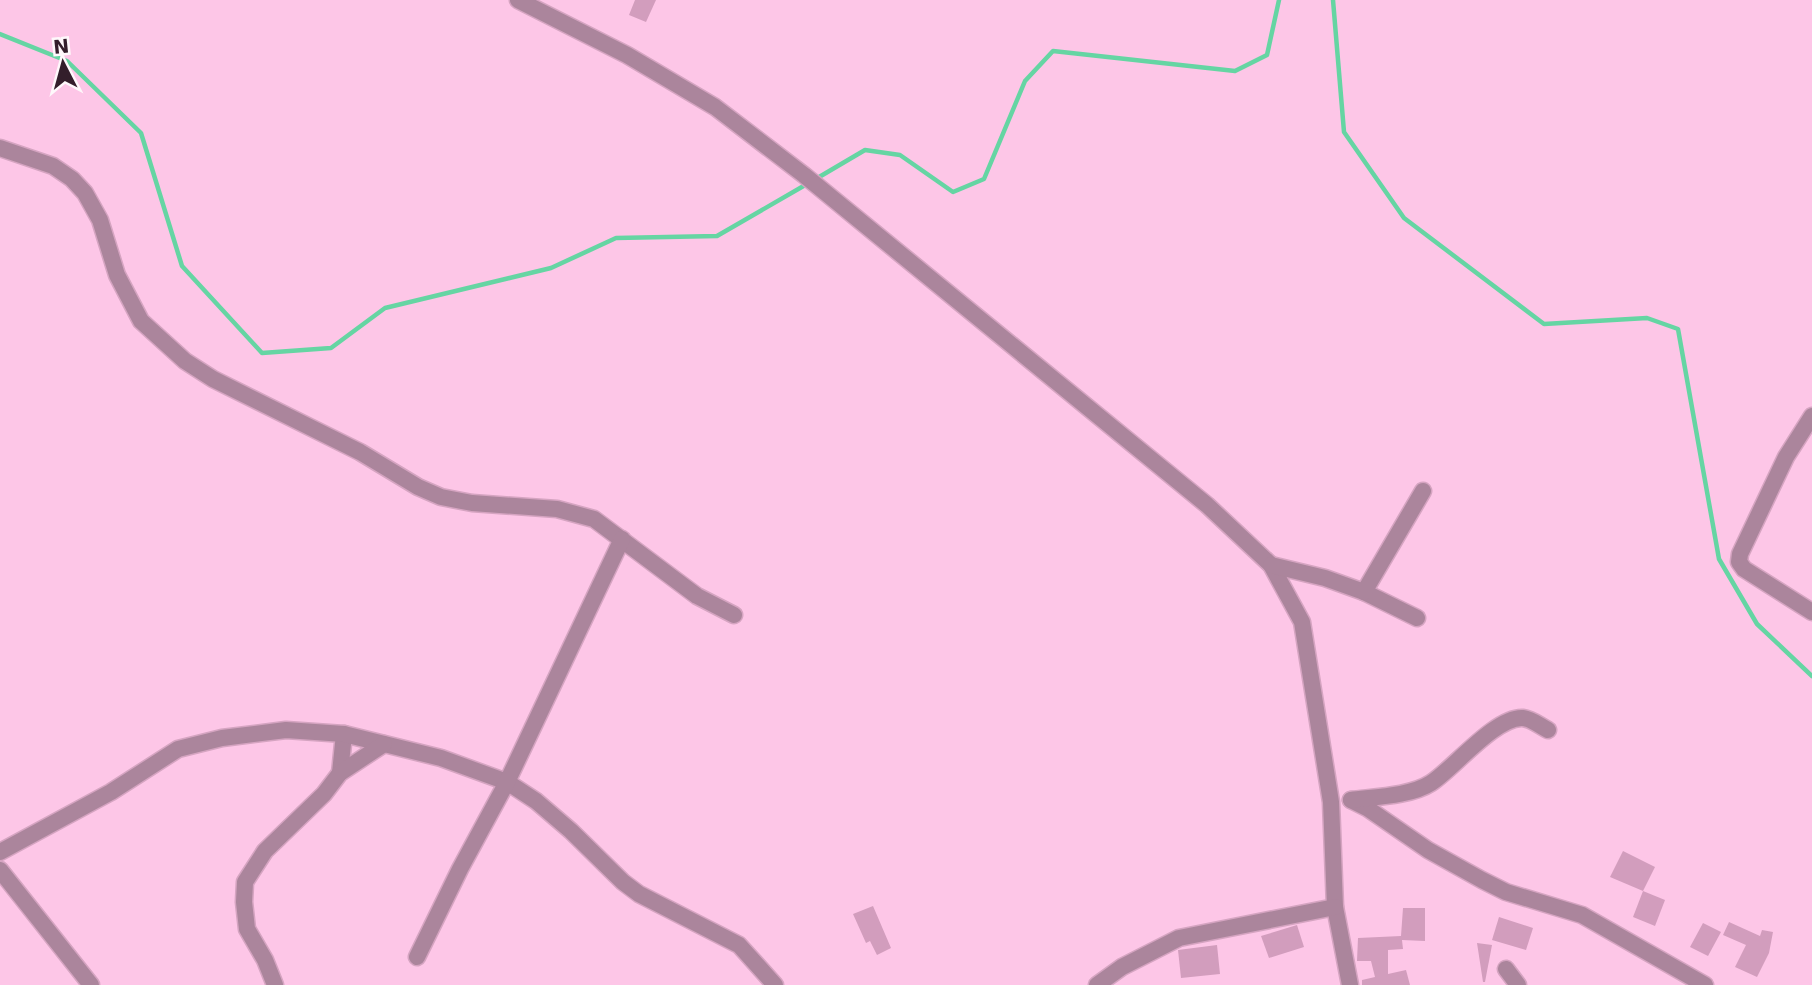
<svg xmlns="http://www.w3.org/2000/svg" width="1812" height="985" font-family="'DejaVu Sans',sans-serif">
	<rect width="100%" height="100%" fill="#fdc6e7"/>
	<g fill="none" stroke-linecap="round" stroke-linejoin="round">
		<g stroke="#65d5a3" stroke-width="4.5">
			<polyline points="1333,0 1344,132 1404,218 1544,324 1647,318 1678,329 1719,559 1757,624 1812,676"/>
			<polyline points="0,34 67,61 141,133 182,266 262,353 331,348 385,308 551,268 616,238 717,236 807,184"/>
			<polyline points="814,180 865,150 900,155 953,192 984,179 1025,81 1053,51 1235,71 1267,55 1279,0"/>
		</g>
	</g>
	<g fill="#d29dbd">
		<polygon points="635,0 656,0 646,22 629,15"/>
		<polygon points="1623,851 1655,867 1643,891 1610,877"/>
		<polygon points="1643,891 1665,900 1655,926 1633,917"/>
		<polygon points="873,906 891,948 877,955 870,941 866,943 853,914"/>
		<polygon points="1403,908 1425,908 1425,941 1402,940 1403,949 1388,950 1388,974 1406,970 1410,985 1362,985 1362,980 1375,977 1371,961 1357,961 1358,938 1401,936"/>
		<polygon points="1499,917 1533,928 1526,950 1492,940"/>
		<polygon points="1729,922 1760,936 1762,930 1773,932 1769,953 1757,977 1735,967 1746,945 1723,935"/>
		<polygon points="1703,923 1721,932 1708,956 1690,947"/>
		<polygon points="1297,925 1304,947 1269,958 1261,936"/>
		<polygon points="1477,943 1492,945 1485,982 1483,982"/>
		<polygon points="1217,945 1220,974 1181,978 1178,950"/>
	</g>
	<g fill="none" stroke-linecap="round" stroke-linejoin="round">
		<g stroke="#d5a4c1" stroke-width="19">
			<g id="minor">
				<polyline points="518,0 627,55 715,107 804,175 1207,505 1271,565 1302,622 1331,802 1335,907 1350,985"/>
				<polyline points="0,148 53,166 72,179 85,193 100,220 117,275 141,321 185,361 213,379 360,452 418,487 441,497 472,503 557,509 594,519 697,596 734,615"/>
				<polyline points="1812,416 1786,457 1740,554 1739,562 1744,569 1812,612"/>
				<polyline points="1271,565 1325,578 1364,592 1417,618"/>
				<polyline points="1364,592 1423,491"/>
				<polyline points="340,773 344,734"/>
				<polyline points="1351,800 1367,808 1428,850 1482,880 1506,892 1582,915 1705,985"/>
				<path d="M1351,800C1374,797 1411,796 1431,783C1453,769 1496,716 1523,718C1532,719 1540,726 1548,730"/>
				<polyline points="0,852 111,792 178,749 222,738 286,730 344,734 441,758 507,782 536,801 571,831 623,882 639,894 739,945 775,985"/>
				<polyline points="0,870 91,985"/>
				<polyline points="417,957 460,869 507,782 622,539"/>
				<polyline points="1506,969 1518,985"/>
				<polyline points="275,985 265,960 247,929 244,902 245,882 265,851 324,794 340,773 384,744"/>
				<polyline points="1097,985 1122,967 1179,938 1335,907"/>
			</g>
		</g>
		<use href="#minor" stroke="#ab859c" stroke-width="16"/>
	</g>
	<g transform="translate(63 63) rotate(354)" stroke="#fef8fb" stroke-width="5" paint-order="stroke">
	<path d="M0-5L12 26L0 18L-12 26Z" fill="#331e2b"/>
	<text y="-10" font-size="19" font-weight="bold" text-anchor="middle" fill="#331e2b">N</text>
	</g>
</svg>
